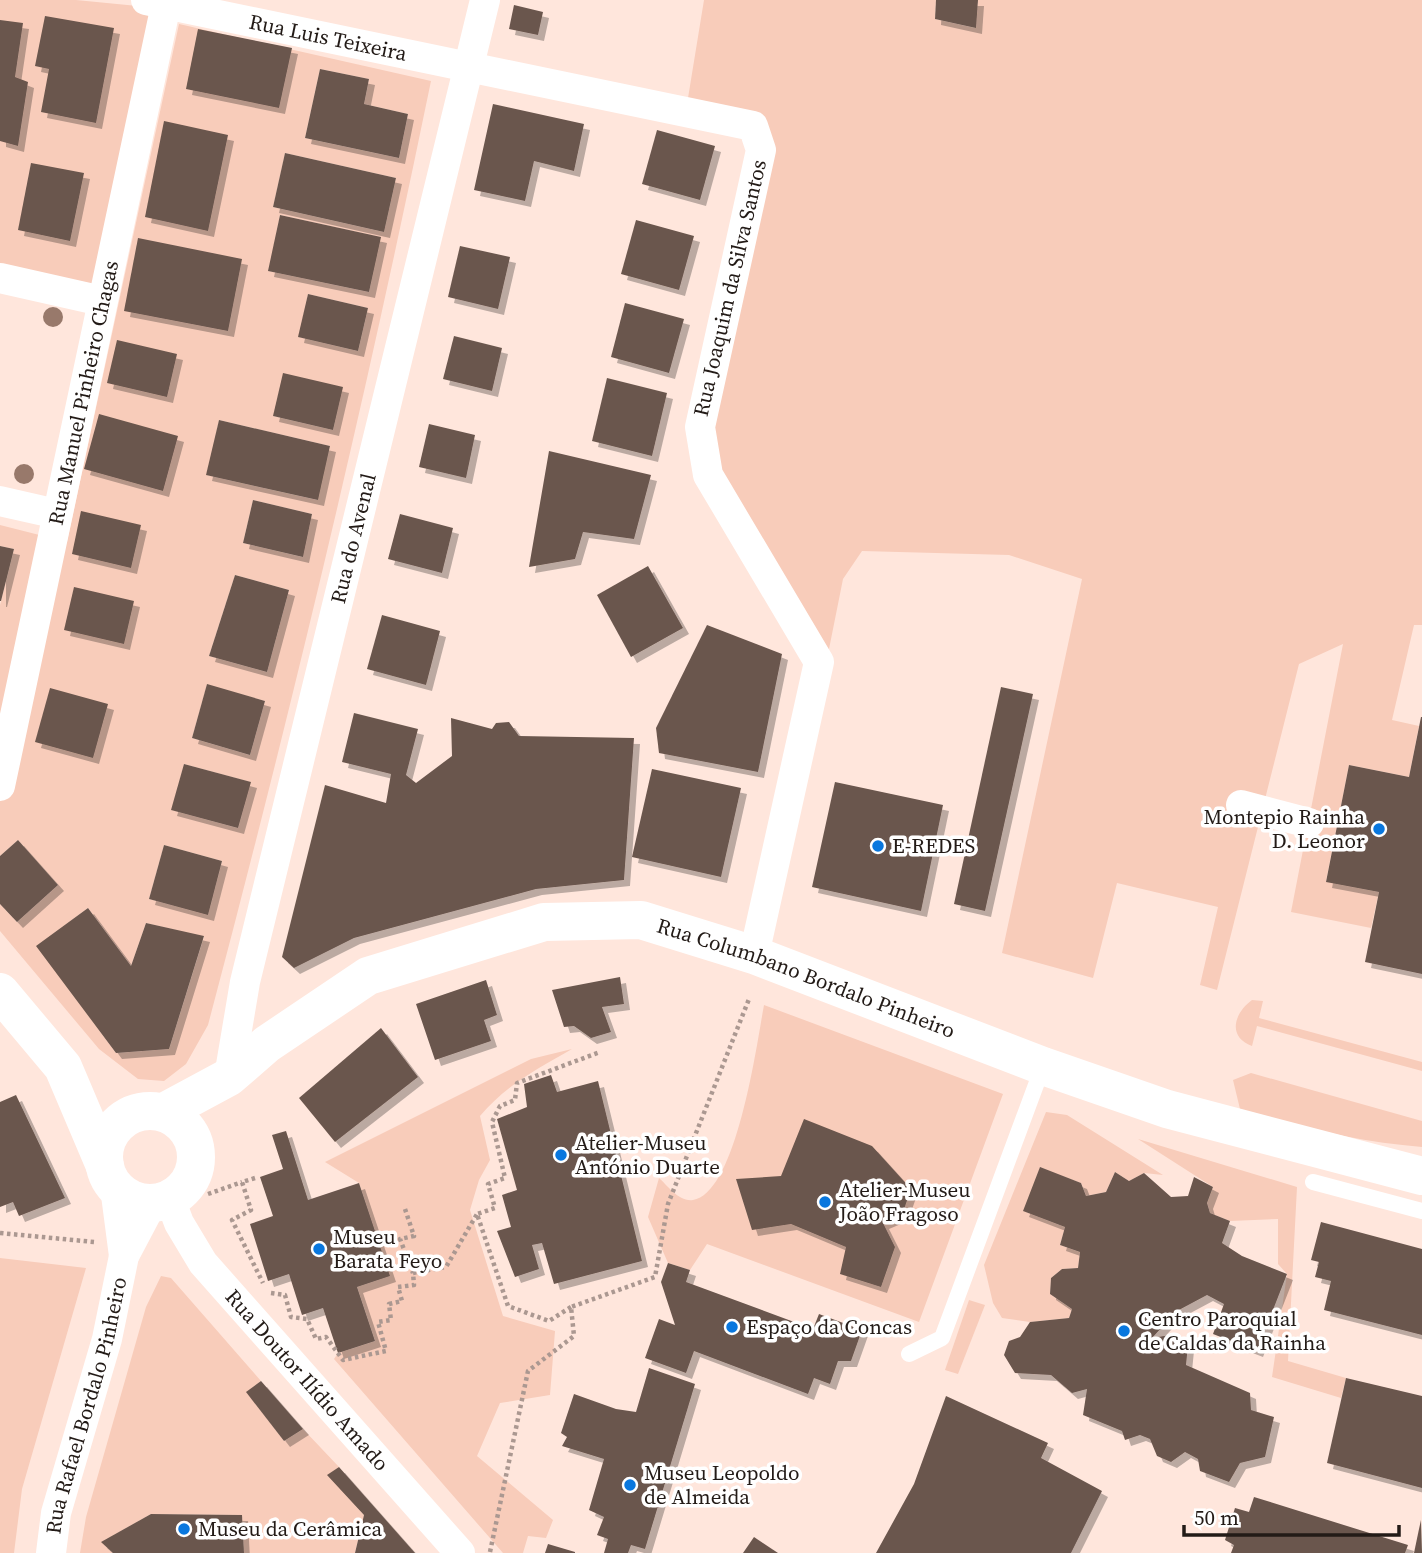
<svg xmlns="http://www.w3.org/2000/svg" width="1422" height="1553" font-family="'Source Serif 4',serif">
	<defs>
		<filter id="shadow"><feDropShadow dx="6" dy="6" stdDeviation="0" flood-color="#0004"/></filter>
	</defs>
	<rect width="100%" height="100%" fill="#ffe6dc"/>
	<g fill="#f8ccba" fill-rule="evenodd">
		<polygon points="0,0 76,0 158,8 99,294 0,270"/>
		<polygon points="704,0 936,0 935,19 975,28 978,0 1422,0 1422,625 1414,625 1392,720 1419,726 1409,777 1349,765 1326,881 1379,892 1371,928 1291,912 1343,644 1299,664 1217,990 1200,985 1218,907 1117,883 1093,978 1002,953 1082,579 1009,555 862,551 843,579 828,654 715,469 712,427 771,149 688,98"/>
		<path d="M179,24L431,81C366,398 291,712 208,1025L186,1064L164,1081L138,1079L99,1049L0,931V904L17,922L58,885L18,840L0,856V605L14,549L0,546V525L67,542ZM320,69L369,79L364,104L408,114L399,158L305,138ZM285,153L396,178L384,232L273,207ZM280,215L380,237L369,292L269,271ZM308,294L368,308L358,351L299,337ZM342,387L333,430L273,416ZM219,420L330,446L317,500L207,475ZM253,500L312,514L302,557L243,543ZM235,575L289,590L267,672L209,656ZM207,685L265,701L250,755L192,738ZM184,764L250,782L238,828L172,810ZM164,845L222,861L208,914L149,899ZM88,908L131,966L146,923L204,937L169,1049L116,1053L37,946Z"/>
		<path d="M1252,1000L1263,1001L1259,1018L1422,1062V1071L1257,1026L1252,1046C1227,1037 1234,1013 1252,1000Z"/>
		<path d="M764,1005L1003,1094L919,1322L707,1244L690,1270L668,1263L648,1217L659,1178C668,1186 679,1202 693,1200C737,1193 757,1042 764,1005Z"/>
		<path d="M572,1049C537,1069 506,1085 480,1116L490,1160L479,1180L470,1210L503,1316L555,1331L550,1395L500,1403L477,1456L553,1520L546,1538L528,1536L523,1553H503L334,1359L338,1353L375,1341L357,1287L389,1276L359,1183L325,1162L531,1059Z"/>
		<path d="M1251,1073L1422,1121V1147C1359,1142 1300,1128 1240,1109L1233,1080Z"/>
		<polygon points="1046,1112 1067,1115 1163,1175 1144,1173 1129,1181 1115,1172 1106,1192 1086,1196 1081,1183 1040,1168 1024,1211 1065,1227 1060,1245 1080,1252 1078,1268 1062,1269 1051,1278 1050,1294 1072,1309 1069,1318 1030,1322 1002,1318 993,1303 984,1265"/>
		<polygon points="1138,1139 1297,1187 1288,1361 1346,1378 1341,1398 1272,1377 1287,1274 1278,1264 1278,1219 1230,1221 1210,1213 1207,1203 1213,1187"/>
		<polygon points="0,1258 86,1268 22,1489 14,1553 0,1553"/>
		<polygon points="161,1276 171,1278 261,1381 247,1392 284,1441 303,1429 339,1467 328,1475 364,1515 355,1553 244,1553 242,1515 151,1514 102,1542 113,1553 80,1553 86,1517 146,1307"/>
		<polygon points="969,1300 985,1305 958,1374 945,1370"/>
	</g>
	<g fill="#6a564d" filter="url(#shadow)">
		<polygon points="936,0 978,0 976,28 935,19"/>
		<polygon points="514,5 543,12 538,35 509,29"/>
		<polygon points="45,16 114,28 96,123 41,112 49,69 35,66"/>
		<polygon points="0,20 23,23 15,77 28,82 18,146 0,141"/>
		<polygon points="198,29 292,48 279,108 186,89"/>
		<polygon points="320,69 369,79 364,104 408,114 399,158 305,138"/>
		<polygon points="493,104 584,124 574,171 534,161 525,201 474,190"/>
		<polygon points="164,121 228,135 208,231 145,217"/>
		<polygon points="657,130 715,146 700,200 642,184"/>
		<polygon points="285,153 396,178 384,232 273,207"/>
		<polygon points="31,163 84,173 70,241 18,230"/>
		<polygon points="280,215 381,237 369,292 268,271"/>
		<polygon points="636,220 694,236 679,290 621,274"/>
		<polygon points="138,238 242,259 228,331 124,311"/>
		<polygon points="460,246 510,257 498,309 448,297"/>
		<polygon points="308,294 368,308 358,351 298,337"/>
		<polygon points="625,303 684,319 669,373 611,357"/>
		<polygon points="454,336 502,348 492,391 443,379"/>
		<polygon points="117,340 177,354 167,397 107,383"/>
		<polygon points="283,373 343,387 333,430 273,416"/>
		<polygon points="607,378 667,393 652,456 592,441"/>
		<polygon points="99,414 178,436 163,491 84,469"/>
		<polygon points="219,420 330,446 318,500 206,475"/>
		<polygon points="429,424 475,435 466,478 419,467"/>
		<polygon points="549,451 651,475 634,539 583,532 575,559 529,567"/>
		<polygon points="253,500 312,514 303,557 243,543"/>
		<polygon points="81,511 141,525 131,568 72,554"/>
		<polygon points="400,514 453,528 442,573 388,559"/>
		<polygon points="0,546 14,549 1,601 0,601"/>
		<polygon points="648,566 683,628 631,657 597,595"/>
		<polygon points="235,575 289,590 267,672 209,656"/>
		<polygon points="74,587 134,601 124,644 64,630"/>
		<polygon points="382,615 440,631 426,685 367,669"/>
		<polygon points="707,625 782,654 758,772 659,753 656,728"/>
		<polygon points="207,684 265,701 250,755 192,738"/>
		<polygon points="1001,687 1033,694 985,911 954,904"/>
		<polygon points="50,688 108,704 93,758 35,742"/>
		<polygon points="354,713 418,729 406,775 416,783 452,756 451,718 492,729 496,723 509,722 519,736 634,738 624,880 536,889 354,938 294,968 282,957 325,785 386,803 391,774 342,762"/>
		<polygon points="1421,717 1422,717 1422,974 1365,962 1379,892 1326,882 1349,765 1409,777"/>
		<polygon points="184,764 251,782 238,828 171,810"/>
		<polygon points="652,769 741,788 721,877 632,857"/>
		<polygon points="835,782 943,805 921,911 812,887"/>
		<polygon points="18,840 58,885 17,922 0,904 0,856"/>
		<polygon points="164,845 222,861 208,915 149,899"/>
		<polygon points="88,908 131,966 146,923 204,936 169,1049 116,1053 36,946"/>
		<polygon points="620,977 624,1004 602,1007 611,1032 591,1038 574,1026 564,1027 552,990"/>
		<polygon points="486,980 497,1015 484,1020 491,1041 435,1060 416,1004"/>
		<polygon points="381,1028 418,1077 335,1142 299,1098"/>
		<polygon points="551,1075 557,1092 598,1081 642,1261 554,1284 542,1243 532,1245 539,1269 515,1277 497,1231 511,1227 502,1195 517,1190 497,1119 527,1107 524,1084"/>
		<polygon points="16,1095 65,1198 19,1216 13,1202 0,1207 0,1102"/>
		<polygon points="804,1119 872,1146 911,1189 902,1215 883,1223 895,1247 881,1287 840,1274 846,1247 791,1224 752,1230 736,1179 781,1176"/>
		<polygon points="286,1131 308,1200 359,1183 390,1276 357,1287 375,1341 338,1353 323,1308 302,1315 289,1274 268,1281 250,1224 273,1216 260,1177 283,1169 272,1135"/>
		<polygon points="1040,1167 1081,1183 1086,1196 1106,1192 1115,1172 1129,1181 1144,1173 1171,1197 1188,1196 1194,1177 1213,1187 1207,1203 1210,1213 1230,1221 1222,1243 1242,1256 1287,1274 1257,1351 1213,1334 1224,1304 1207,1295 1177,1311 1152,1338 1170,1335 1188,1345 1186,1365 1250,1393 1251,1410 1274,1417 1265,1457 1240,1463 1229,1482 1200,1471 1198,1459 1185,1452 1171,1462 1157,1456 1150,1439 1140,1435 1125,1440 1122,1431 1083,1415 1087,1389 1072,1393 1051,1375 1015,1373 1004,1355 1009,1341 1020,1337 1030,1322 1069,1318 1072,1309 1050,1294 1051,1278 1062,1269 1078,1268 1080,1252 1060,1245 1065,1227 1023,1211"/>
		<polygon points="1321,1222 1422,1249 1422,1335 1324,1310 1331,1281 1315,1277 1319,1262 1311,1260"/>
		<polygon points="668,1263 690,1270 686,1282 813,1329 819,1314 862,1330 851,1361 838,1361 830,1384 814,1378 808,1394 694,1351 686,1373 645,1358 659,1319 675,1325 661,1282"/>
		<polygon points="649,1368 695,1384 645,1549 631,1545 628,1553 604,1553 608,1539 597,1535 604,1517 589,1510 604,1459 562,1446 567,1437 561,1433 574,1394 616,1409 636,1412"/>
		<polygon points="1346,1378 1422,1396 1422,1488 1327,1463"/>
		<polygon points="261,1381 303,1429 284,1441 246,1392"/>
		<polygon points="946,1396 1048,1443 1041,1458 1102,1491 1071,1553 876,1553 914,1484"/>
		<polygon points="339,1467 415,1553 355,1553 364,1515 327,1475"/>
		<polygon points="1254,1497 1408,1545 1405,1553 1231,1553 1234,1545 1225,1540 1235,1508 1249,1512"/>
		<polygon points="151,1514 242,1515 244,1553 113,1553 101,1542"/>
		<polygon points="1421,1520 1422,1553 1414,1553 1419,1529"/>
		<polygon points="754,1537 778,1553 743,1553"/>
		<polygon points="548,1544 575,1552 575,1553 545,1553"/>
	</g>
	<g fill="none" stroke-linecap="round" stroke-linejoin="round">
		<g stroke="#ab9891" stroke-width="4.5" stroke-dasharray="3.5 3.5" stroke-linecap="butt">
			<polyline points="255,1178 242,1182 251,1210 232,1220 263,1283"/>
			<polyline points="208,1194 242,1182"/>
			<polyline points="405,1209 414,1236 400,1239 413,1273"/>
			<polyline points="0,1233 94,1242"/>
			<polyline points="271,1293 285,1295 291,1317 307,1319 316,1339 326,1337 343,1360 386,1351 378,1322 391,1320 389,1304 402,1301 398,1287 414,1285 413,1273 446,1267 477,1214"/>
			<polyline points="571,1307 549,1321 508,1306 477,1214 495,1208 488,1184 505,1178 492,1122 500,1106 515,1100 517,1083 600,1052"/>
			<polyline points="490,1552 528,1371 574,1336 571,1307 655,1277 668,1204 749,999"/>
		</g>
		<g stroke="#fff" stroke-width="16">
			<polyline points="1313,1182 1422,1211"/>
			<polyline points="909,1354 942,1338 1043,1066"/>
		</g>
		<g stroke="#fff" stroke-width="30">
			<path id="s1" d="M146,0L753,126L761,150L700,427L708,475L819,662L754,955"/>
			<polyline points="0,278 102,301"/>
			<polyline points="0,501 57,514"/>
			<path id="s2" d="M0,786L167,0"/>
			<polyline points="1241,805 1309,823"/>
			<path id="s3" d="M229,1077L245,982L485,0"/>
			<polyline points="115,1187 124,1256"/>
			<path id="s4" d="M170,1199L179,1223L203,1263L460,1553"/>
			<path id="s5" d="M51,1553L56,1513L107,1339L124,1256L152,1203"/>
		</g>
		<g stroke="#fff" stroke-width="38">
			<polyline points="0,992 63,1067 105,1166"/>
			<circle cx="150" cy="1157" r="46"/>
			<path id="s6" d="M164,1112L229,1077L267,1044L368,976L544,922L641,920L754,955L1043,1066L1167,1109L1422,1176"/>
		</g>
	</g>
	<g fill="#98796b">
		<circle cx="53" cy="317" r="10"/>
		<circle cx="24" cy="474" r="10"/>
	</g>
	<g fill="#0977de" stroke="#fff" stroke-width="2.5">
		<circle cx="1379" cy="829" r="7"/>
		<circle cx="878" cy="846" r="7"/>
		<circle cx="561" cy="1155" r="7"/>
		<circle cx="825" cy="1202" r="7"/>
		<circle cx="319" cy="1249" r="7"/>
		<circle cx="732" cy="1327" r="7"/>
		<circle cx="1124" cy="1331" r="7"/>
		<circle cx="630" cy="1485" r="7"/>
		<circle cx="184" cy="1529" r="7"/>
	</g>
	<g text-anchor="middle" stroke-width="7" stroke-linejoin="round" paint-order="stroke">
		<g font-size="21" fill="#231b17" stroke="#fff">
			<text dy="7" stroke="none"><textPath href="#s1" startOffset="186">Rua Luis Teixeira</textPath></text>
			<text transform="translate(730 288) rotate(-77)" y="7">Rua Joaquim da Silva Santos</text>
			<text dy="7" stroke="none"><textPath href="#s2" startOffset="402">Rua Manuel Pinheiro Chagas</textPath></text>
			<text dy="7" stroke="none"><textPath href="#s3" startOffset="553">Rua do Avenal</textPath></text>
			<text dy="7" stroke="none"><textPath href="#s6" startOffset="702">Rua Columbano Bordalo Pinheiro</textPath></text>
			<text dy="7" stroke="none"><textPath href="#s4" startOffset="229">Rua Doutor Ilídio Amado</textPath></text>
			<text dy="7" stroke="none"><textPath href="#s5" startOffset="152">Rua Rafael Bordalo Pinheiro</textPath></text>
		</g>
		<g font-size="21" fill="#231b17" stroke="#fff" text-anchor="start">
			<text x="1365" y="824" text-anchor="end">Montepio Rainha<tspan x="1365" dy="24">D. Leonor</tspan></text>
			<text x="892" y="853">E-REDES</text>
			<text x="575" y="1150">Atelier-Museu<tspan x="575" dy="24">António Duarte</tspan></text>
			<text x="839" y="1197">Atelier-Museu<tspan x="839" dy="24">João Fragoso</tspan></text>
			<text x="333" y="1244">Museu<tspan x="333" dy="24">Barata Feyo</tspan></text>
			<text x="1138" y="1326">Centro Paroquial<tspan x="1138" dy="24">de Caldas da Rainha</tspan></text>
			<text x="746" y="1334">Espaço da Concas</text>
			<text x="644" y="1480">Museu Leopoldo<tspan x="644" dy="24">de Almeida</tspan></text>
			<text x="198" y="1536">Museu da Cerâmica</text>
		</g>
	</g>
	<path d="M1184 1525v10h215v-10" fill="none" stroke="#231b17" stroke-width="3.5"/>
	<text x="1194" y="1525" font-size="21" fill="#231b17" stroke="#ffffff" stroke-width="5" paint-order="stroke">50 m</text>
</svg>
